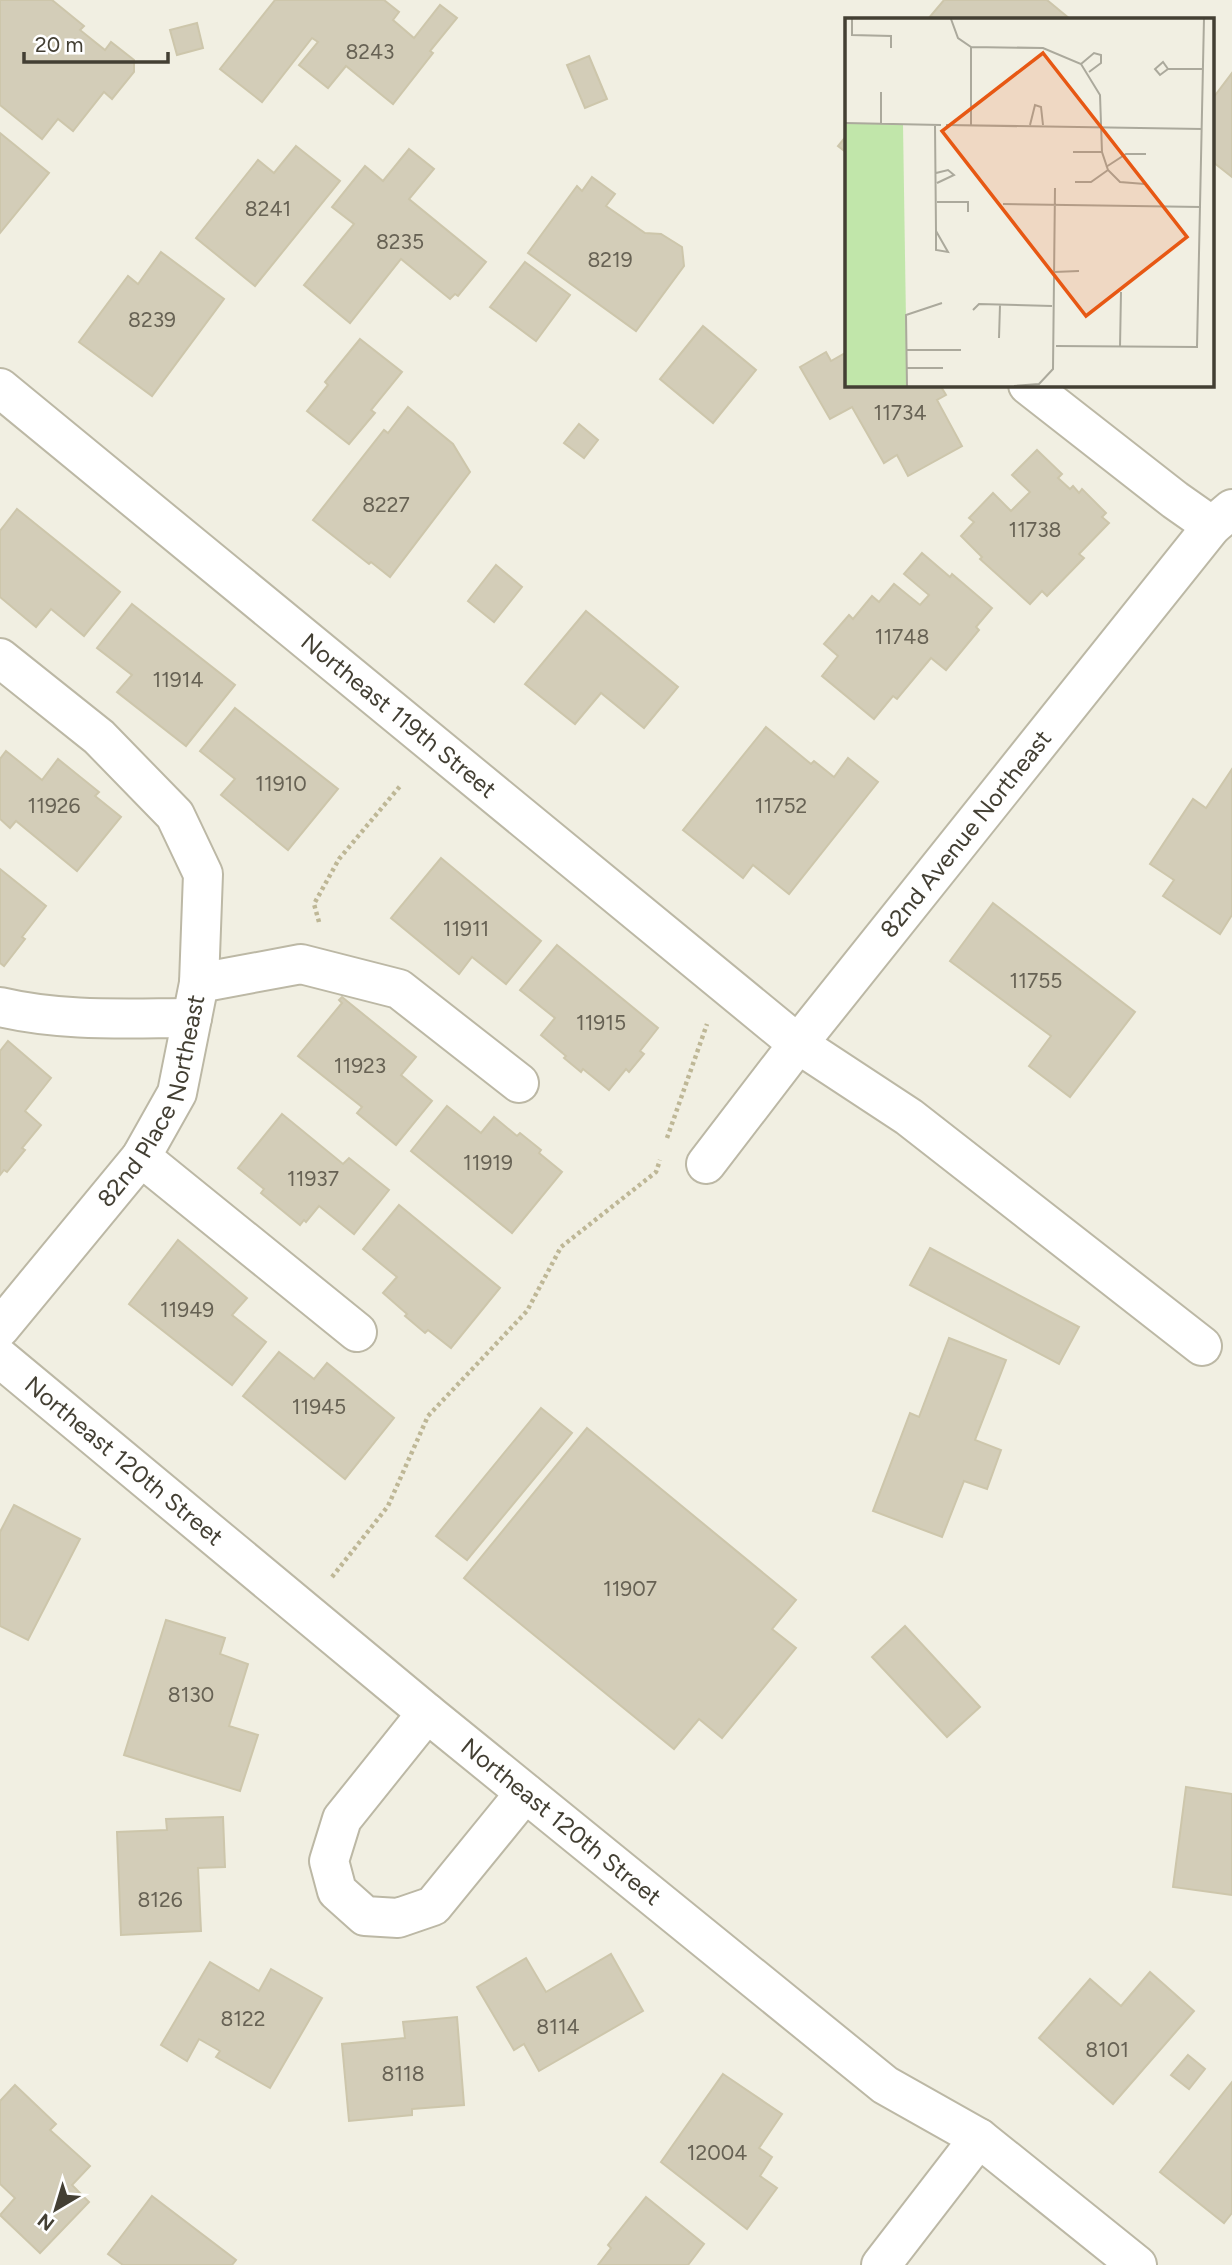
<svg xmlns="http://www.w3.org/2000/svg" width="1232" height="2265" font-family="Figtree,sans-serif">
	<rect width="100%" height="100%" fill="#f1efe2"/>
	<g fill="#d3cdb8" stroke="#cdc6ab" stroke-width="2">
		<polygon points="0,0 52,0 84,26 80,30 105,50 111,42 134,60 134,72 112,99 104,92 73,131 58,119 42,139 0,105"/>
		<polygon points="275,0 384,0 399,12 393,20 414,38 440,5 457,18 430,51 433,53 393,104 346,66 328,88 299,65 318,42 312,38 262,102 220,69"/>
		<polygon points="944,0 1047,0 1070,19 928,19"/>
		<polygon points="197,23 203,48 177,55 170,30"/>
		<polygon points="589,56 607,99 585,108 567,65"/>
		<polygon points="1232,73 1232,177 1213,162 1213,98"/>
		<polygon points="0,133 49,173 0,233"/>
		<polygon points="847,135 847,153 838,146"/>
		<polygon points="296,146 340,181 255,286 196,238 258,160 274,173"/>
		<polygon points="409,149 434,169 409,199 486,262 458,296 455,294 450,299 401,259 350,323 304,285 354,224 332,207 365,166 383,181"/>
		<polygon points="592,177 615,194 606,206 645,233 661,234 682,247 684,266 636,331 528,253 577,186 582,191"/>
		<polygon points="161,252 224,299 152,396 79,342 128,276 138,284"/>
		<polygon points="525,262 570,295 536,341 490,307"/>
		<polygon points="703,326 756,370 713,423 660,379"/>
		<polygon points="360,339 402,372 371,410 375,413 349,444 307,411 328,385 325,382"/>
		<polygon points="826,352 831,361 847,352 847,385 940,385 946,395 937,400 962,446 908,476 897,455 884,463 852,407 830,419 800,367"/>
		<polygon points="408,407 453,444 470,472 390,577 371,562 369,564 313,520 384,430 388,433"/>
		<polygon points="579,424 598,440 584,458 564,443"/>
		<polygon points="1037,450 1062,474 1058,478 1070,489 1073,486 1079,493 1082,489 1106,513 1102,517 1109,523 1079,554 1084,558 1047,596 1042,591 1030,604 980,559 982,557 961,536 974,522 969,518 993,493 1011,511 1030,492 1012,475"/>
		<polygon points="17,509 120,592 84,636 51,609 36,627 0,597 0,531"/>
		<polygon points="922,553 950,577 952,574 992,608 976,627 979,630 946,670 931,658 897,699 893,696 874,719 822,676 838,656 824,644 849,615 853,619 872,596 879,602 894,584 920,605 929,595 904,574"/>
		<polygon points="496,565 522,587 494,622 468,601"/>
		<polygon points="132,604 235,685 186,746 117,692 132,675 97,648"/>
		<polygon points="586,611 678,687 644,728 601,693 575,724 525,684"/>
		<polygon points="235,708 338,789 288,850 221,795 235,779 200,751"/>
		<polygon points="766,727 811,764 814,761 834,777 848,758 878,782 789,894 753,865 743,878 683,830"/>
		<polygon points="6,751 42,780 58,759 99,792 95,796 121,817 77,871 16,821 10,828 0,819 0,759"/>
		<polygon points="1232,769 1232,915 1220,934 1163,896 1174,880 1150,864 1193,799 1206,808"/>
		<polygon points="441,858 541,941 506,984 472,957 459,974 391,918"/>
		<polygon points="0,869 46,906 22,937 25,939 4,966 0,963"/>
		<polygon points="993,903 1135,1012 1070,1097 1029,1066 1051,1036 950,961"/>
		<polygon points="557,945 658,1028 640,1051 644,1054 629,1072 626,1069 609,1090 583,1069 581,1072 564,1058 566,1056 541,1035 555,1018 520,990"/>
		<polygon points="342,997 416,1057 401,1075 432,1101 396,1145 357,1113 362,1107 298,1056 342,1003 339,1000"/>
		<polygon points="8,1041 51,1078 25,1111 41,1125 22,1148 25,1150 7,1172 4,1170 0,1175 0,1051"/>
		<polygon points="447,1106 481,1133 494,1117 517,1136 520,1133 541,1150 539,1153 562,1172 512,1233 411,1151"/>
		<polygon points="282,1114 343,1164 349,1158 389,1190 354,1234 319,1206 306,1222 304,1220 300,1225 261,1193 264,1189 238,1168"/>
		<polygon points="399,1205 500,1288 451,1348 428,1330 425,1333 405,1316 407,1314 383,1293 397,1277 363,1249"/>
		<polygon points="178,1240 247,1298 232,1315 266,1342 232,1385 129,1304"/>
		<polygon points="930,1248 1079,1327 1059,1364 910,1285"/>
		<polygon points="949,1338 1006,1360 975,1440 1001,1450 987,1489 964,1481 942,1537 873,1511 910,1413 919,1417"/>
		<polygon points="279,1352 314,1379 327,1363 394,1418 345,1479 243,1396"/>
		<polygon points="541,1408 572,1433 467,1560 436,1536"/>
		<polygon points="587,1428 796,1600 772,1629 796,1648 722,1738 699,1719 674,1749 464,1578"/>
		<polygon points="14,1505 80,1539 28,1640 0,1626 0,1532"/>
		<polygon points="166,1620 225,1638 220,1654 248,1664 229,1726 258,1735 240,1791 124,1755"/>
		<polygon points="905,1626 980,1707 947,1737 872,1657"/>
		<polygon points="1186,1787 1232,1794 1232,1895 1173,1887"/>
		<polygon points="223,1817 225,1867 198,1868 201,1931 121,1935 117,1832 167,1830 166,1819"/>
		<polygon points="611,1954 643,2011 539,2071 524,2044 514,2050 477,1987 526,1958 546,1992"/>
		<polygon points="210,1962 259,1991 271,1969 322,1998 270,2088 216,2057 220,2051 199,2039 187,2061 161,2045"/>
		<polygon points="1150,1972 1194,2011 1113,2104 1039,2038 1090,1979 1121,2006"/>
		<polygon points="457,2017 464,2105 412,2109 412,2115 349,2121 342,2044 405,2038 403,2022"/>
		<polygon points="1188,2055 1205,2069 1189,2089 1171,2075"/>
		<polygon points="723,2074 782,2114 759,2148 772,2157 760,2176 777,2188 747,2229 661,2162"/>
		<polygon points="1232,2082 1232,2213 1224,2223 1160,2172"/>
		<polygon points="15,2085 56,2124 50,2130 90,2166 72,2185 89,2202 40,2253 0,2215 15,2198 0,2184 0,2101"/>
		<polygon points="152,2196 236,2260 232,2265 123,2265 108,2254"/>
		<polygon points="646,2197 704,2244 688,2265 598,2265 611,2248 608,2245"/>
	</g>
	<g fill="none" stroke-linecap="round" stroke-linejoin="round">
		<g stroke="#bcb8a5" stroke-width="42">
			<g id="minor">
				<polyline points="1028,385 1175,500 1212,526"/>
				<path id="s1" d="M0,388L798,1044L909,1117L1202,1346"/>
				<polyline points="199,983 301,964 399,989 519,1083"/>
				<path d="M0,1007C63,1022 128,1018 192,1018"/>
				<polyline points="141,1157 357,1332"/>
				<path id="s2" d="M706,1164L798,1044L1212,526L1232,509"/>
				<path id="s3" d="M0,1328L141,1157L177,1093L199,983L203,874L175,815L99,737L0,658"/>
				<path id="s4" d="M0,1358L427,1713L885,2085L979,2138L1137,2265"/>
				<polyline points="427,1713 342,1819 329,1861 337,1891 365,1916 398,1918 433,1906 525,1793"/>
				<polyline points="881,2265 979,2138"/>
			</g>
		</g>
		<g stroke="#beb796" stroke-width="4.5" stroke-dasharray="3.5 3.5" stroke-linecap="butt">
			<polyline points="319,922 314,904 339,859 401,785"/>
			<polyline points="667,1138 707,1024"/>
			<polyline points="332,1577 388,1506 428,1416 527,1311 561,1247 656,1172 660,1160"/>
		</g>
		<use href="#minor" stroke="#fff" stroke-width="38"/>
	</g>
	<g text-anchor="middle" stroke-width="7" stroke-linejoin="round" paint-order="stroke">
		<g font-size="21" fill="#676254">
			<text x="370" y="59">8243</text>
			<text x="268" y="216">8241</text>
			<text x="400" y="249">8235</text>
			<text x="610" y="267">8219</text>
			<text x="152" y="327">8239</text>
			<text x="900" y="420">11734</text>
			<text x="386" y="512">8227</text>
			<text x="1035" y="537">11738</text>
			<text x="902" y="644">11748</text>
			<text x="178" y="687">11914</text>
			<text x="281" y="791">11910</text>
			<text x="54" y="813">11926</text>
			<text x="781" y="813">11752</text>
			<text x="466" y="936">11911</text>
			<text x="1036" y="988">11755</text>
			<text x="601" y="1030">11915</text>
			<text x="360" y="1073">11923</text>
			<text x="488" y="1170">11919</text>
			<text x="313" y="1186">11937</text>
			<text x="187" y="1317">11949</text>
			<text x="319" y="1414">11945</text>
			<text x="630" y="1596">11907</text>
			<text x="191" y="1702">8130</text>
			<text x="160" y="1907">8126</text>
			<text x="243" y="2026">8122</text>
			<text x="558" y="2034">8114</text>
			<text x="1107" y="2057">8101</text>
			<text x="403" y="2081">8118</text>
			<text x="717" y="2160">12004</text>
		</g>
		<g font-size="24" fill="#433f33" stroke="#fff">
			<text dy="8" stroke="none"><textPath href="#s1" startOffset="516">Northeast 119th Street</textPath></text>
			<text dy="8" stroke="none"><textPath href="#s2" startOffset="420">82nd Avenue Northeast</textPath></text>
			<text dy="8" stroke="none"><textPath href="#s3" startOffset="278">82nd Place Northeast</textPath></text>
			<text dy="8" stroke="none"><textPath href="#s4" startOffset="161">Northeast 120th Street</textPath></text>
			<text dy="8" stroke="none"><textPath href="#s4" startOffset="728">Northeast 120th Street</textPath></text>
		</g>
	</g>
	<g transform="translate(845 18)">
		<rect width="369" height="369" fill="#f1efe2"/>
		<path d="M0,105L58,106L62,369H0Z" fill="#c1e6aa"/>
		<path fill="none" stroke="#aba99c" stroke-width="2" d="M7,0V17L46,18V30M106,1L113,20L126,29V108M126,29L198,30L236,46L255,77L257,134L263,152L275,164L300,166M236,46L249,35L256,37V45L244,54M323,51L318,44L310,51L315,57L323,51H358M0,105L96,107M36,106V74M90,107L91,213L103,234L91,232V213M101,107L357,111M185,107L190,87L196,89L198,107M228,134H257M261,149L281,136H301M91,155L103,152L109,157L92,165M230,164H246L263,152M92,184H123V194M158,186L356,189M209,254L234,253M128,292L134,286L207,288M154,320L155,287M211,328L352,329L359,0M275,329L276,274M62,332H116M62,350H98M169,368L194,366L208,351L210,170M62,369L61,297L97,285"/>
		<path fill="#e75814" fill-opacity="0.15" stroke="#e75814" stroke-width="3.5" d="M198,35L342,219L241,298L97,113Z"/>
		<rect width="369" height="369" fill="none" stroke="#433f33" stroke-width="3.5"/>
	</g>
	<g transform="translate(56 2209) rotate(218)" stroke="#ffffff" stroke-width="5" paint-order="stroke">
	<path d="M0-5L12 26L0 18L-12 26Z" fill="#433f33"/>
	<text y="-10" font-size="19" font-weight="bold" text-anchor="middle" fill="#433f33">N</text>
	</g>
	<path d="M24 52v10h144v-10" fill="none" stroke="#433f33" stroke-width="3.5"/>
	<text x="35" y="52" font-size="21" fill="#433f33" stroke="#ffffff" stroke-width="5" paint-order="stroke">20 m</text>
</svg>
